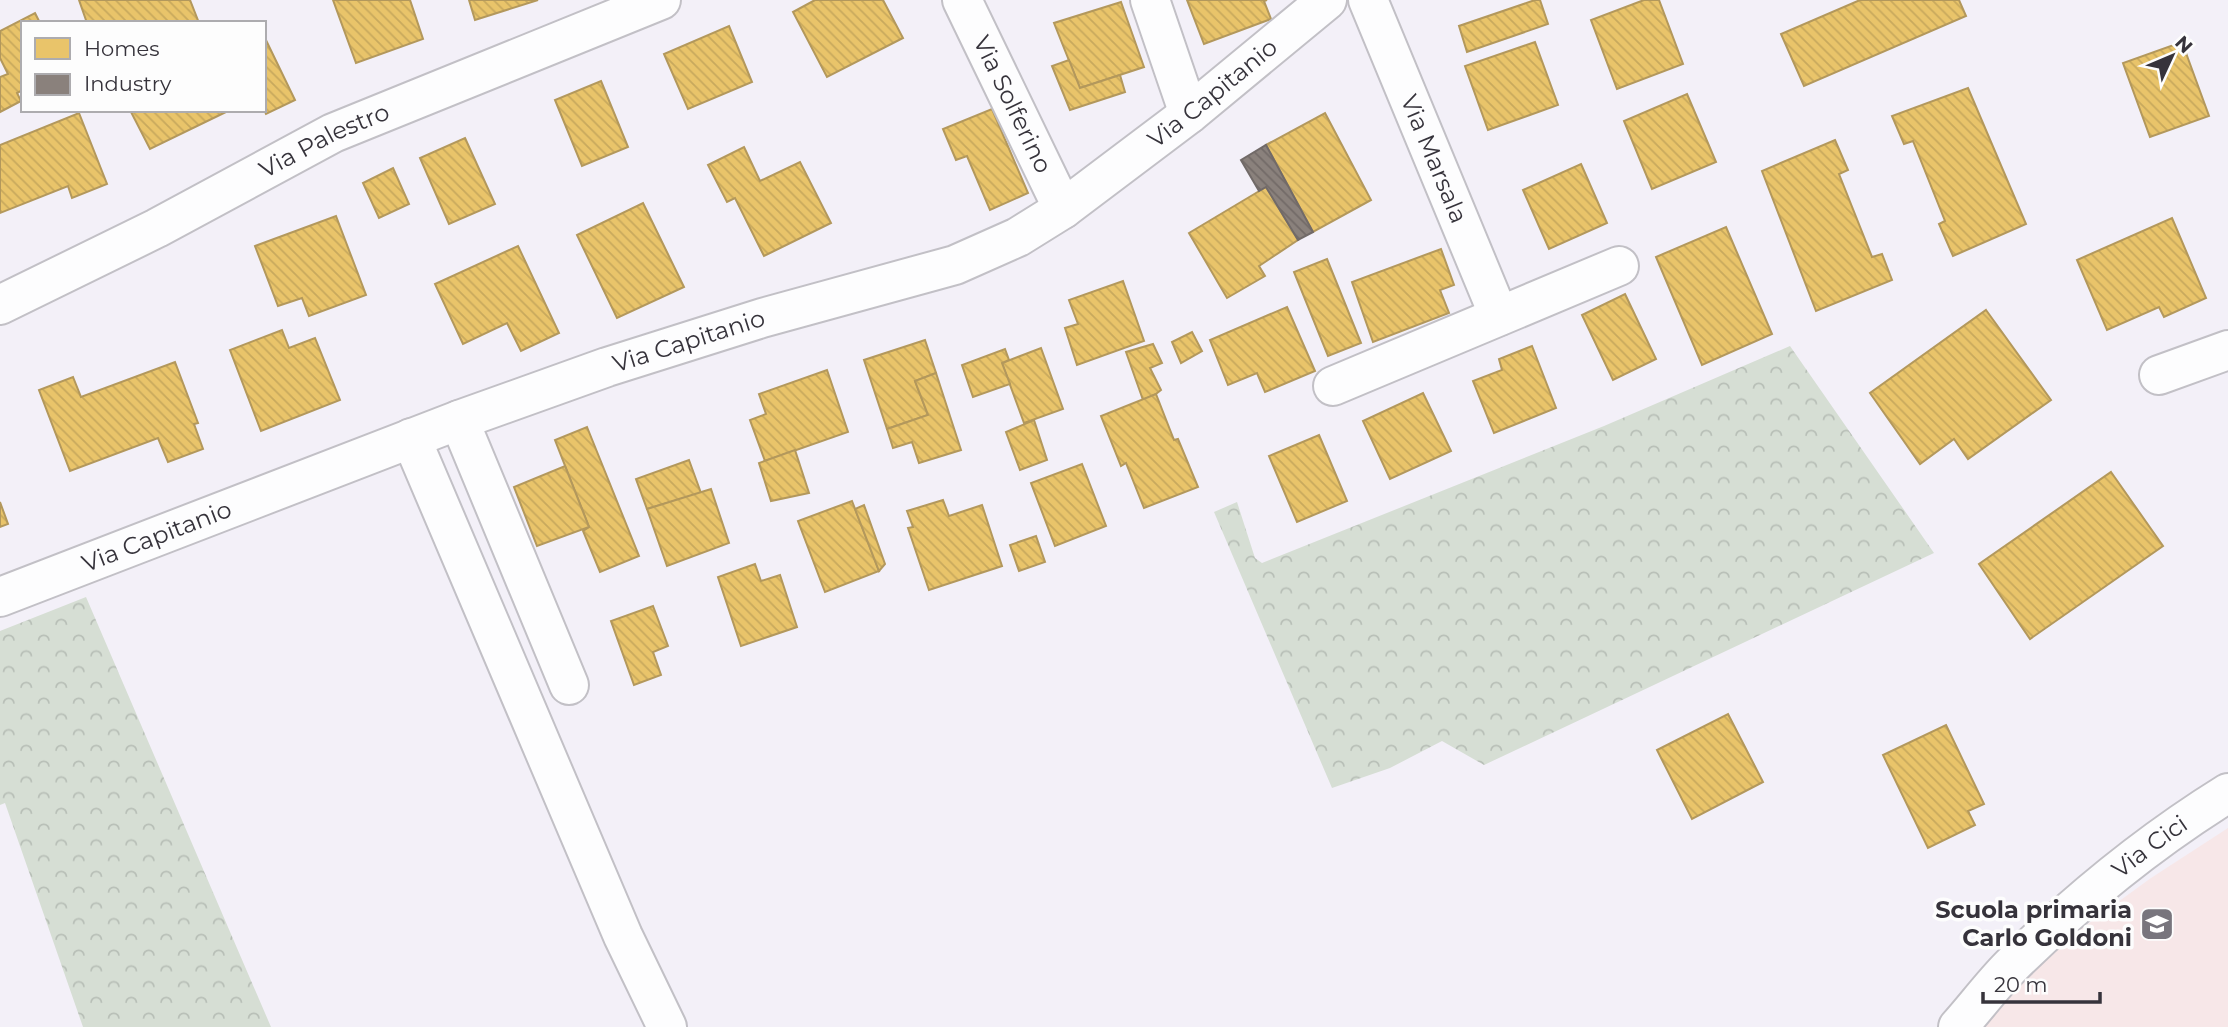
<svg xmlns="http://www.w3.org/2000/svg" width="2228" height="1027" font-family="Montserrat,sans-serif">
	<defs>
		<pattern id="park-crowns" width="20" height="18" patternUnits="userSpaceOnUse" patternTransform="scale(1.75)"><rect width="20" height="18" fill="#d6ded4"/><path d="M2 6a3 3 0 1 1 6 0M12 15a3 3 0 1 1 6 0" fill="none" stroke="#b8bfb7"/></pattern>
		<pattern id="homes-back-hatch" width="6" height="6" patternUnits="userSpaceOnUse" patternTransform="scale(1.75)"><rect width="6" height="6" fill="#e9c46a"/><path d="M-1 5l2 2M0 0l6 6M5-1l2 2" fill="none" stroke="#c8a95d"/></pattern>
		<pattern id="industry-back-hatch" width="6" height="6" patternUnits="userSpaceOnUse" patternTransform="scale(1.75)"><rect width="6" height="6" fill="#8a817c"/><path d="M-1 5l2 2M0 0l6 6M5-1l2 2" fill="none" stroke="#726a67"/></pattern>
	</defs>
	<rect width="100%" height="100%" fill="#f3f0f8"/>
	<polygon fill="#f7e7e8" points="2228,828 2228,1027 1974,1027 2067,939 2151,878"/>
	<g fill="url(#park-crowns)">
		<polygon points="1790,346 1934,553 1484,765 1442,741 1390,768 1332,788 1214,512 1237,502 1255,558 1262,563 1604,426"/>
		<polygon points="86,597 271,1027 83,1027 5,803 0,805 0,631"/>
	</g>
	<g fill="url(#homes-back-hatch)" stroke="#b3985c" stroke-width="2">
		<polygon points="79,0 190,0 199,23 87,23"/>
		<polygon points="333,0 410,0 423,39 356,63"/>
		<polygon points="469,0 538,0 475,20"/>
		<polygon points="815,0 883,0 903,38 827,77 793,12"/>
		<polygon points="1187,0 1267,0 1264,1 1271,19 1204,44"/>
		<polygon points="1535,0 1540,0 1548,24 1467,52 1459,26"/>
		<polygon points="1644,0 1659,0 1683,64 1617,89 1591,20"/>
		<polygon points="1860,0 1959,0 1966,16 1804,86 1781,34"/>
		<polygon points="1121,2 1144,67 1080,88 1054,23"/>
		<polygon points="35,13 40,23 23,23 23,90 17,93 21,101 0,112 0,77 8,74 0,58 0,31"/>
		<polygon points="729,26 752,82 688,109 664,54"/>
		<polygon points="264,36 295,100 266,114 264,109"/>
		<polygon points="1535,42 1558,105 1488,130 1465,66"/>
		<polygon points="2182,42 2209,116 2150,137 2123,63"/>
		<polygon points="1069,60 1080,88 1120,75 1125,92 1070,110 1052,66"/>
		<polygon points="601,81 628,147 582,166 555,100"/>
		<polygon points="1968,88 2026,224 1953,256 1939,224 1945,221 1913,141 1904,144 1892,116"/>
		<polygon points="1687,94 1716,162 1652,189 1624,121"/>
		<polygon points="992,109 1028,193 990,210 967,156 956,160 943,129"/>
		<polygon points="130,110 230,110 150,149"/>
		<polygon points="79,113 107,184 72,198 68,186 0,213 0,145"/>
		<polygon points="1325,113 1371,200 1313,232 1266,145"/>
		<polygon points="465,138 495,204 449,224 420,158"/>
		<polygon points="1835,140 1848,170 1839,174 1872,257 1882,254 1892,280 1816,311 1762,171"/>
		<polygon points="744,147 760,181 800,162 831,223 764,256 735,198 727,202 708,165"/>
		<polygon points="1581,164 1607,223 1549,249 1523,190"/>
		<polygon points="393,168 409,204 379,218 363,183"/>
		<polygon points="1266,187 1298,240 1259,266 1265,276 1227,298 1189,233"/>
		<polygon points="643,203 684,287 617,318 577,235"/>
		<polygon points="336,216 366,295 309,316 302,298 278,306 255,246"/>
		<polygon points="2172,218 2206,298 2164,317 2159,307 2107,330 2077,260"/>
		<polygon points="1726,227 1772,334 1702,365 1656,257"/>
		<polygon points="518,246 559,333 521,351 507,323 463,344 435,284"/>
		<polygon points="1441,249 1454,285 1440,290 1449,313 1373,342 1352,282"/>
		<polygon points="1327,259 1361,343 1328,356 1294,272"/>
		<polygon points="1123,281 1144,341 1077,365 1065,328 1078,324 1069,300"/>
		<polygon points="1625,294 1656,359 1613,380 1582,315"/>
		<polygon points="1287,307 1315,371 1265,392 1257,373 1228,385 1210,340"/>
		<polygon points="1986,310 2051,400 1968,459 1954,439 1920,464 1870,393"/>
		<polygon points="282,330 289,348 315,338 340,400 261,431 230,350"/>
		<polygon points="1192,332 1202,351 1181,363 1172,342"/>
		<polygon points="925,340 936,373 915,381 928,415 887,429 864,360"/>
		<polygon points="1153,344 1162,363 1150,368 1161,390 1156,394 1143,400 1126,352"/>
		<polygon points="1532,346 1556,408 1494,433 1473,381 1502,370 1499,359"/>
		<polygon points="1041,348 1063,409 1024,423 1002,363"/>
		<polygon points="1005,349 1009,360 1002,363 1010,384 973,397 962,365"/>
		<polygon points="175,362 198,423 194,424 203,449 168,462 158,438 70,471 39,390 73,377 81,397"/>
		<polygon points="827,370 848,432 765,461 750,420 766,414 759,394"/>
		<polygon points="936,373 961,450 919,463 912,442 893,448 887,429 928,415 915,381"/>
		<polygon points="1423,393 1451,451 1390,479 1363,421"/>
		<polygon points="1156,394 1174,440 1178,439 1198,487 1144,508 1126,463 1121,466 1101,416"/>
		<polygon points="1034,420 1047,460 1020,470 1006,432"/>
		<polygon points="587,427 639,556 600,572 583,531 589,527 555,440"/>
		<polygon points="1319,435 1347,501 1297,522 1269,456"/>
		<polygon points="795,450 809,493 771,501 759,463"/>
		<polygon points="689,460 701,493 647,509 636,479"/>
		<polygon points="1082,464 1106,526 1055,546 1031,483"/>
		<polygon points="565,466 589,527 537,546 514,487"/>
		<polygon points="2111,472 2163,546 2030,639 1979,564"/>
		<polygon points="711,489 729,543 667,566 647,509"/>
		<polygon points="943,500 949,516 982,505 1002,566 929,590 908,528 913,527 907,511"/>
		<polygon points="852,501 879,571 825,592 798,521"/>
		<polygon points="0,502 8,524 0,527"/>
		<polygon points="864,505 885,564 879,571 855,509"/>
		<polygon points="1036,536 1045,562 1019,571 1010,545"/>
		<polygon points="755,564 761,581 780,575 797,627 741,646 718,577"/>
		<polygon points="653,606 668,646 653,652 661,675 634,685 611,621"/>
		<polygon points="1728,714 1763,782 1692,819 1657,750"/>
		<polygon points="1946,725 1984,804 1968,811 1975,825 1928,848 1883,755"/>
	</g>
	<polygon fill="url(#industry-back-hatch)" stroke="#716a68" stroke-width="2" points="1266,145 1313,232 1298,240 1266,187 1259,191 1241,160"/>
	<g fill="none" stroke-linecap="round" stroke-linejoin="round">
		<g stroke="#c2c0c6" stroke-width="42">
			<g id="minor">
				<path id="s1" d="M962,0L1063,209"/>
				<polyline points="1150,0 1189,114"/>
				<path id="s2" d="M1368,0L1499,316"/>
				<path id="s3" d="M0,305L157,228L333,133L661,0"/>
				<polyline points="2159,375 2228,350"/>
				<polyline points="1333,386 1619,266"/>
				<polyline points="459,420 569,685"/>
				<polyline points="411,438 623,936 667,1027"/>
				<path id="s4" d="M0,597L459,420L607,367L762,318L955,265L1018,237L1063,209L1189,114L1327,0"/>
				<path id="s5" d="M1958,1027C1976,1007 1992,985 2011,966C2077,901 2149,842 2228,793"/>
			</g>
		</g>
		<use href="#minor" stroke="#fdfdfe" stroke-width="38"/>
	</g>
	<defs>
		<g id="school-square" transform="scale(1.75)"><rect x="-9" y="-9" width="18" height="18" rx="4" fill="#78757d" stroke="#fdfdfd"/><path d="M0-5L7-2L0 1L-7-2ZM-4 1L0 2.5L4 1V4Q0 6-4 4Z" fill="#fff"/></g>
	</defs>
	<g fill-rule="evenodd">
		<use href="#school-square" x="2157" y="924"/>
	</g>
	<g text-anchor="middle" stroke-width="7" stroke-linejoin="round" paint-order="stroke">
		<g font-size="24" fill="#36333b" stroke="#fdfdfd">
			<text dy="8" stroke="none"><textPath href="#s4" startOffset="1323">Via Capitanio</textPath></text>
			<text dy="8" stroke="none"><textPath href="#s1" startOffset="116">Via Solferino</textPath></text>
			<text dy="8" stroke="none"><textPath href="#s3" startOffset="364">Via Palestro</textPath></text>
			<text dy="8" stroke="none"><textPath href="#s2" startOffset="172">Via Marsala</textPath></text>
			<text dy="8" stroke="none"><textPath href="#s4" startOffset="735">Via Capitanio</textPath></text>
			<text dy="8" stroke="none"><textPath href="#s4" startOffset="168">Via Capitanio</textPath></text>
			<text dy="8" stroke="none"><textPath href="#s5" startOffset="264">Via Cici</textPath></text>
		</g>
		<g font-size="24" font-weight="bold" fill="#36333b" stroke="#fdfdfd" text-anchor="end">
			<text x="2132" y="918">Scuola primaria<tspan x="2132" dy="28">Carlo Goldoni</tspan></text>
		</g>
	</g>
	<rect x="21" y="21" width="245" height="91" fill="#fdfdfd" stroke="#adacaf" stroke-width="2"/>
	<rect x="35" y="38" width="35" height="21" fill="#e9c46a" stroke="#adacaf" stroke-width="2"/>
	<text x="84" y="56" font-size="21" fill="#36333b">Homes</text>
	<rect x="35" y="74" width="35" height="21" fill="#8a817c" stroke="#adacaf" stroke-width="2"/>
	<text x="84" y="91" font-size="21" fill="#36333b">Industry</text>
	<g transform="translate(2172 56) rotate(46)" stroke="#fdfdfd" stroke-width="5" paint-order="stroke">
	<path d="M0-5L12 26L0 18L-12 26Z" fill="#36333b"/>
	<text y="-10" font-size="19" font-weight="bold" text-anchor="middle" fill="#36333b">N</text>
	</g>
	<path d="M1983 992v10h117v-10" fill="none" stroke="#36333b" stroke-width="3.5"/>
	<text x="1994" y="992" font-size="21" fill="#36333b" stroke="#fdfdfd" stroke-width="5" paint-order="stroke">20 m</text>
</svg>
